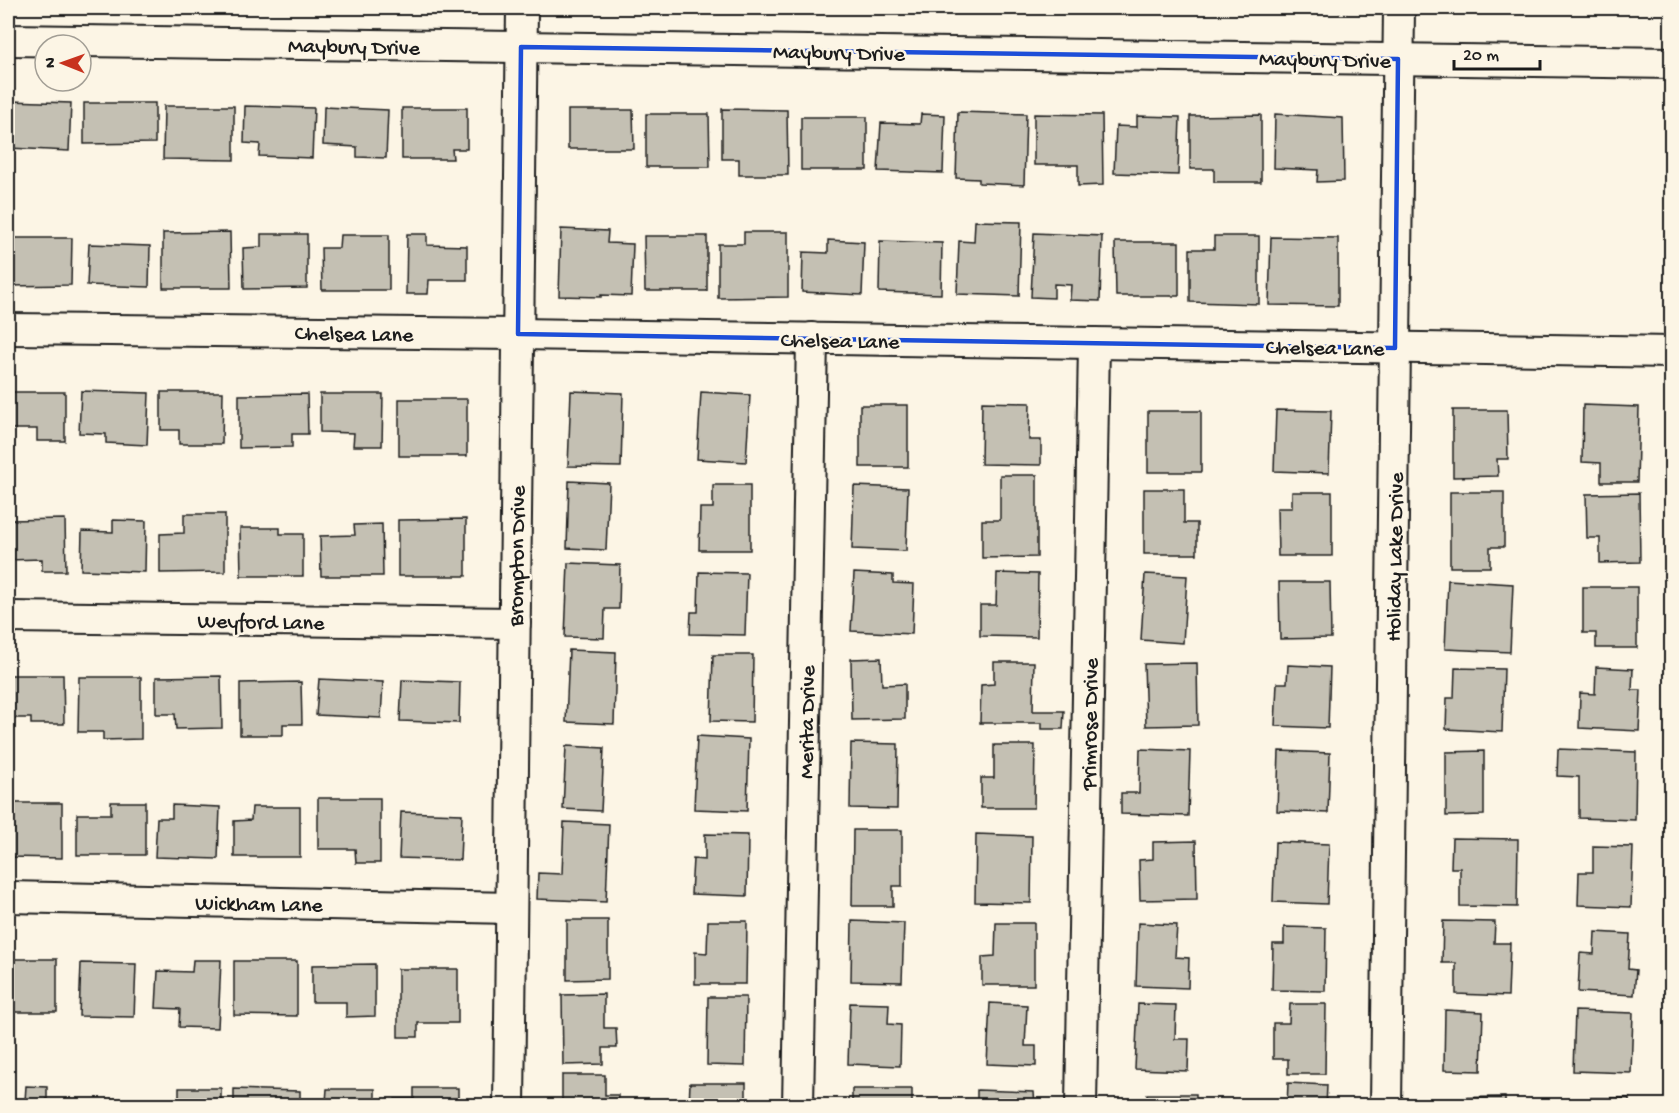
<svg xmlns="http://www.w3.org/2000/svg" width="1679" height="1113" font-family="'Gochi Hand',sans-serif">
	<rect width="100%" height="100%" fill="#fcf5e5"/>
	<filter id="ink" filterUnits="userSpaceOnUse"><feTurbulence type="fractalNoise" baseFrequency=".0167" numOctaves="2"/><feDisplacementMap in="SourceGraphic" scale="12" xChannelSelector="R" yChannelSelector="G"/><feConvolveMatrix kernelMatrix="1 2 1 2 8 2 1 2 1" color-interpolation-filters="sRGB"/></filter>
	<g filter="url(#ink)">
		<g fill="#c4c0b3" stroke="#1c1c1c" stroke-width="1.5">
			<polygon points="800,8 871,8 871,10 800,9"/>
			<rect x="880" y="8" width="68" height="4"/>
			<polygon points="1045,8 1112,8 1112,11 1076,10 1076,14 1044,13"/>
			<rect x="1211" y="8" width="62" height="1"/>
			<rect x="1288" y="8" width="61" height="3"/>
			<polygon points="10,101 71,103 69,151 9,148"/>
			<polygon points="84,103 155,103 155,143 84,144"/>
			<polygon points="164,106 234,106 234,160 163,159"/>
			<polygon points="245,106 314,108 312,158 259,156 260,144 244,143"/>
			<polygon points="324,107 388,110 386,158 357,157 357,147 323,145"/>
			<polygon points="402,108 467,108 467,149 452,149 453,159 402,159"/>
			<polygon points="722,109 787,110 788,175 739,175 739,159 722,159"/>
			<polygon points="568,110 633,110 634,149 568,149"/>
			<polygon points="958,112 1026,114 1024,185 979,183 979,179 956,178"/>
			<polygon points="646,114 709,114 710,167 646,167"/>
			<polygon points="921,114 945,115 943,173 878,171 881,123 920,124"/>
			<polygon points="1034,114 1102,115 1103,185 1078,186 1078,165 1034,165"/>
			<polygon points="1275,114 1343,118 1344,181 1317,182 1318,170 1274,168"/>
			<polygon points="1261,115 1261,182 1214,182 1214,169 1190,169 1190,116"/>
			<polygon points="1137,116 1180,117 1178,175 1114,173 1116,126 1137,127"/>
			<rect x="801" y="117" width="66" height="53"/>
			<polygon points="975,221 1021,222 1019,296 957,294 959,241 974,242"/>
			<polygon points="561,229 608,231 607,243 633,244 631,296 601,295 601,297 559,296"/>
			<polygon points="230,232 231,288 163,288 163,233"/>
			<polygon points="744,232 788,232 788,297 718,298 718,244 744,244"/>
			<polygon points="1034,233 1102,236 1100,301 1070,300 1071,285 1054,284 1054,298 1031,297"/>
			<polygon points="261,234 307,234 307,288 244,289 243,248 261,247"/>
			<polygon points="407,234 427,234 427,245 467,246 467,280 429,280 428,294 406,294"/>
			<polygon points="340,235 389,235 389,290 322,290 321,248 339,248"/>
			<polygon points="644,236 707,236 707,291 645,291"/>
			<polygon points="1214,236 1259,236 1259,304 1190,302 1190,249 1214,249"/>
			<polygon points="1271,237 1338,238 1338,306 1269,305"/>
			<polygon points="8,238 72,238 71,285 8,286"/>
			<polygon points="828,240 864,242 862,295 802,292 803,252 828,253"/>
			<polygon points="880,241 942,243 941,294 879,292"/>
			<polygon points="1115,242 1179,242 1179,296 1116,296"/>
			<polygon points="89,244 150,246 149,287 87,285"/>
			<polygon points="81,391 149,393 147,445 106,443 106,434 79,433"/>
			<polygon points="571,391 623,393 621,467 568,466"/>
			<polygon points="8,392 65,392 65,441 37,441 37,429 8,429"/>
			<polygon points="161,392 223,392 222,444 179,444 179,430 161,430"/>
			<polygon points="701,392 750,395 746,462 697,459"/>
			<polygon points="307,394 308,434 292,434 292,447 239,448 239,395"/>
			<polygon points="320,394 383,394 382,446 353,446 354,433 320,432"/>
			<rect x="399" y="399" width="68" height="57"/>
			<polygon points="982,402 1030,403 1029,440 1041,440 1041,465 981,464"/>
			<rect x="860" y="405" width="48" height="62"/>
			<polygon points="1583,405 1639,407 1637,482 1601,482 1601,463 1582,462"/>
			<polygon points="1276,410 1331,411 1329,473 1274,471"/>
			<polygon points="1453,410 1507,410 1508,459 1497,459 1498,476 1453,477"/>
			<rect x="1148" y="411" width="53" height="61"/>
			<polygon points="1000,475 1037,475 1037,557 982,558 982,520 1000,520"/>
			<polygon points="569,481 609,483 606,550 567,548"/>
			<polygon points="713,485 750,485 750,550 699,550 700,508 713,508"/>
			<polygon points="854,486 908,488 906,551 852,549"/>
			<polygon points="1144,489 1184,489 1184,523 1197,523 1197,554 1144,554"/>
			<polygon points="1292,492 1332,492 1332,556 1278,556 1277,508 1292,508"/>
			<polygon points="1450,492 1504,492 1504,547 1490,547 1490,567 1450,567"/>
			<polygon points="1639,493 1640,562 1600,563 1600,538 1587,538 1586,494"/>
			<polygon points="184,514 225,514 225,572 160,573 160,534 184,533"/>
			<polygon points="65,519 66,571 42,571 42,559 8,560 8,520"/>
			<polygon points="466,519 466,576 398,576 398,520"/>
			<polygon points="113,520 146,521 145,572 81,570 82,531 113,532"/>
			<polygon points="382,524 383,576 321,576 320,536 355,535 354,525"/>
			<polygon points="240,528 280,528 280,534 303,534 303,576 241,576"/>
			<polygon points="568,563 620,565 619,609 605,609 604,638 565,637"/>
			<polygon points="699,572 747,573 745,635 690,634 691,612 698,612"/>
			<polygon points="854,573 893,575 893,583 914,584 912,634 851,631"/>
			<polygon points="997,573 1038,574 1037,637 980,636 980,605 996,605"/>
			<polygon points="1145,574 1187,576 1183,643 1141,640"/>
			<polygon points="1448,580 1513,584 1510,652 1445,649"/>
			<polygon points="1279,582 1330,582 1331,638 1280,639"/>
			<polygon points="1583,587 1637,587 1637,648 1596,648 1596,633 1583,633"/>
			<polygon points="569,650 616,652 614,724 566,722"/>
			<polygon points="713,655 753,655 752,722 711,721"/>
			<polygon points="881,658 882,685 905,684 905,719 852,720 851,659"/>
			<polygon points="994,662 1034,662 1033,711 1064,711 1063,729 1042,729 1042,723 980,723 981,685 994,684"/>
			<polygon points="1197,663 1198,725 1146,726 1144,664"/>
			<polygon points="1288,665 1330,667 1328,728 1275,726 1277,683 1287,683"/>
			<polygon points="1596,667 1633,669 1632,690 1641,690 1639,731 1579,728 1580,693 1595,694"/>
			<polygon points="1455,668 1504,669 1502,732 1446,729 1447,698 1454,698"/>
			<polygon points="8,675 63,675 64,724 31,724 31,718 8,718"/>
			<polygon points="221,676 222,728 176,729 175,714 156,714 156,677"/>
			<polygon points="79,677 141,677 141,739 103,740 103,732 78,732"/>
			<polygon points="319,679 383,682 381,718 316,715"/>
			<polygon points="402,680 460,682 459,723 400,721"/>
			<polygon points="301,682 302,724 283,724 283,735 240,735 240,683"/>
			<polygon points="697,736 749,739 747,811 694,809"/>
			<polygon points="851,743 898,744 897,809 850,808"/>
			<polygon points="994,745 1035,745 1034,808 981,808 981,778 994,778"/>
			<polygon points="566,746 604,748 601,811 563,809"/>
			<polygon points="1140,749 1190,751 1188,816 1121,814 1121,793 1139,793"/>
			<polygon points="1558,749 1636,752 1635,820 1579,818 1579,777 1557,776"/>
			<polygon points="1279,751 1330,753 1328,813 1277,811"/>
			<polygon points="1484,751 1484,815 1446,816 1446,752"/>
			<polygon points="318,798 380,798 380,863 356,863 355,849 318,849"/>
			<polygon points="111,802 145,802 145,855 77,855 77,814 111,814"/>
			<polygon points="8,803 62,803 62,858 8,857"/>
			<polygon points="172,805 220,807 218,859 155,857 157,818 172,818"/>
			<polygon points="252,807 300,807 300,857 234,857 234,821 251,820"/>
			<polygon points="401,812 462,814 460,860 399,858"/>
			<polygon points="564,822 609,824 606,902 537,899 538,873 562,874"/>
			<polygon points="853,830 902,830 902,886 893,886 893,906 852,906"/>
			<polygon points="705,834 748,835 747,896 691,894 693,859 705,860"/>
			<polygon points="976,834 1032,836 1031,903 975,902"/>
			<polygon points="1452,838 1518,839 1517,907 1460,906 1460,868 1451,868"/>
			<polygon points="1196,841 1197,899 1140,900 1139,860 1153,859 1153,842"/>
			<polygon points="1275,842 1329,844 1327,904 1273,902"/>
			<polygon points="1593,846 1633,847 1631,907 1578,905 1579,872 1593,872"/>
			<polygon points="567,920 608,920 608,979 567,980"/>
			<polygon points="708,921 747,921 746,984 695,984 695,952 707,953"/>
			<polygon points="852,921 904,923 902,982 851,981"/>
			<polygon points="1443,921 1495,922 1494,943 1510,943 1508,996 1456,994 1456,963 1442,963"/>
			<polygon points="996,923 1034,923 1034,985 982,985 982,957 995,956"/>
			<polygon points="1138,923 1177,925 1175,957 1189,958 1188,988 1136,986"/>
			<polygon points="1284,927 1326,928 1325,991 1272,990 1273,944 1284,944"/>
			<polygon points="1595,932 1630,934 1628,969 1636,970 1634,995 1578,992 1580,953 1594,954"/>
			<polygon points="8,959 57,959 57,1012 11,1012 11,998 8,998"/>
			<polygon points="193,960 221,960 218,1028 179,1027 180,1009 156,1008 158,971 192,972"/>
			<polygon points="234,961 297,961 297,1016 234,1015"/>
			<polygon points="81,963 136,964 134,1017 79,1016"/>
			<polygon points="375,964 375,1016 346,1017 346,1002 312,1002 312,965"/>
			<polygon points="398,969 458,969 458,1023 418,1023 418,1037 398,1037"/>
			<polygon points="604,994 604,1028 616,1028 617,1048 603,1048 603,1064 563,1065 562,995"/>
			<polygon points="708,997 746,997 745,1066 707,1065"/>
			<polygon points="850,1003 889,1004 888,1024 901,1025 900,1066 848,1064"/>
			<polygon points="990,1003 1027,1005 1025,1046 1036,1046 1036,1066 987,1064"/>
			<polygon points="1138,1004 1176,1005 1175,1039 1189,1039 1188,1071 1135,1069"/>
			<polygon points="1290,1004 1326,1004 1325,1074 1288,1074 1288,1059 1273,1059 1273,1023 1289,1023"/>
			<polygon points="1445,1010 1483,1012 1481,1071 1444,1070"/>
			<polygon points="1575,1011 1633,1013 1631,1073 1573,1071"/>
			<polygon points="562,1075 605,1075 605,1095 618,1095 618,1106 562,1106"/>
			<polygon points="690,1083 746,1083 746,1106 689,1106"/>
			<polygon points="1288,1083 1327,1085 1326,1106 1287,1106"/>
			<polygon points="26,1086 47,1087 47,1101 63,1101 63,1106 8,1106 8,1100 25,1101"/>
			<polygon points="179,1088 221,1088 221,1106 152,1106 152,1100 179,1101"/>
			<polygon points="414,1088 458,1088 458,1106 395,1106 395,1099 414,1099"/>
			<polygon points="234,1089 300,1091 300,1106 234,1106"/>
			<polygon points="327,1089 375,1089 375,1106 312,1106 312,1103 326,1102"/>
			<rect x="852" y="1089" width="60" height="17"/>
			<polygon points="977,1090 1034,1092 1035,1106 977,1106"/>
			<rect x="1147" y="1094" width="49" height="12"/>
			<polygon points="1505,1097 1505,1106 1446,1106 1446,1098"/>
			<rect x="1573" y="1098" width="56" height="8"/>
			<polygon points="136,1103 136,1106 74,1106 74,1104"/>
		</g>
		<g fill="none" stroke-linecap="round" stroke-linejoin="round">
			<g stroke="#1c1c1c" stroke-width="34">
				<g id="minor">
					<polyline points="8,40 1672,63"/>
					<polyline points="8,329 518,334 1672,352"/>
					<polyline points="8,617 515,623"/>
					<polyline points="8,897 511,908"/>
					<polyline points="509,1106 522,8"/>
					<polyline points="798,1106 812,338"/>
					<polyline points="1081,1106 1094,343"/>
					<polyline points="1386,1106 1399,8"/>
				</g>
			</g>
			<use href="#minor" stroke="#fcf5e5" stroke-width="30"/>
		</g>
	</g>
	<path fill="none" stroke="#1d4ed8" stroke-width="4.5" stroke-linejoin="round" d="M521,47L1398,59L1395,348L518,334Z"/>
	<g text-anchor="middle" stroke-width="5" stroke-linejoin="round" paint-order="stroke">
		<g font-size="22" fill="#1c1c1c" stroke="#fcf5e5">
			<text transform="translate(354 45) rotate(1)" y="8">Maybury Drive</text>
			<text transform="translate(839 51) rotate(1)" y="8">Maybury Drive</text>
			<text transform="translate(1325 58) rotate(1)" y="8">Maybury Drive</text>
			<text transform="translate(354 332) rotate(1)" y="8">Chelsea Lane</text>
			<text transform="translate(840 339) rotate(1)" y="8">Chelsea Lane</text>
			<text transform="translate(1325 346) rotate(1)" y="8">Chelsea Lane</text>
			<text transform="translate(515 556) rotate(-89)" y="8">Brompton Drive</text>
			<text transform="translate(1393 557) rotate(-89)" y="8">Holiday Lake Drive</text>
			<text transform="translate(261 620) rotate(1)" y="8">Weyford Lane</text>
			<text transform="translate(805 722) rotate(-89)" y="8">Merita Drive</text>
			<text transform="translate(1088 724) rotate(-89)" y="8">Primrose Drive</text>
			<text transform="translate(259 902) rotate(1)" y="8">Wickham Lane</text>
		</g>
	</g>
	<rect width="1679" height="1113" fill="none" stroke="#fcf5e5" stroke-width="30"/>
	<rect x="15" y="15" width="1649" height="1083" fill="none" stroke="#1c1c1c" stroke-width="2" filter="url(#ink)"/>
	<g transform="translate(63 63) rotate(271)"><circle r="28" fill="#fcf5e5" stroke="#a29e95" stroke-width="1.5"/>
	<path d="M0-4.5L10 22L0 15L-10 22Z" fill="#c8321e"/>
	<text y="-9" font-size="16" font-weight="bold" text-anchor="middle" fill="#1c1c1c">N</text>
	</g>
	<path d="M1454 60v9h86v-9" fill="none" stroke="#1c1c1c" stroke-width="3"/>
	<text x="1463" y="60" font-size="18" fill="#1c1c1c" stroke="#fcf5e5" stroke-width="4.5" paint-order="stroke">20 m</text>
</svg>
